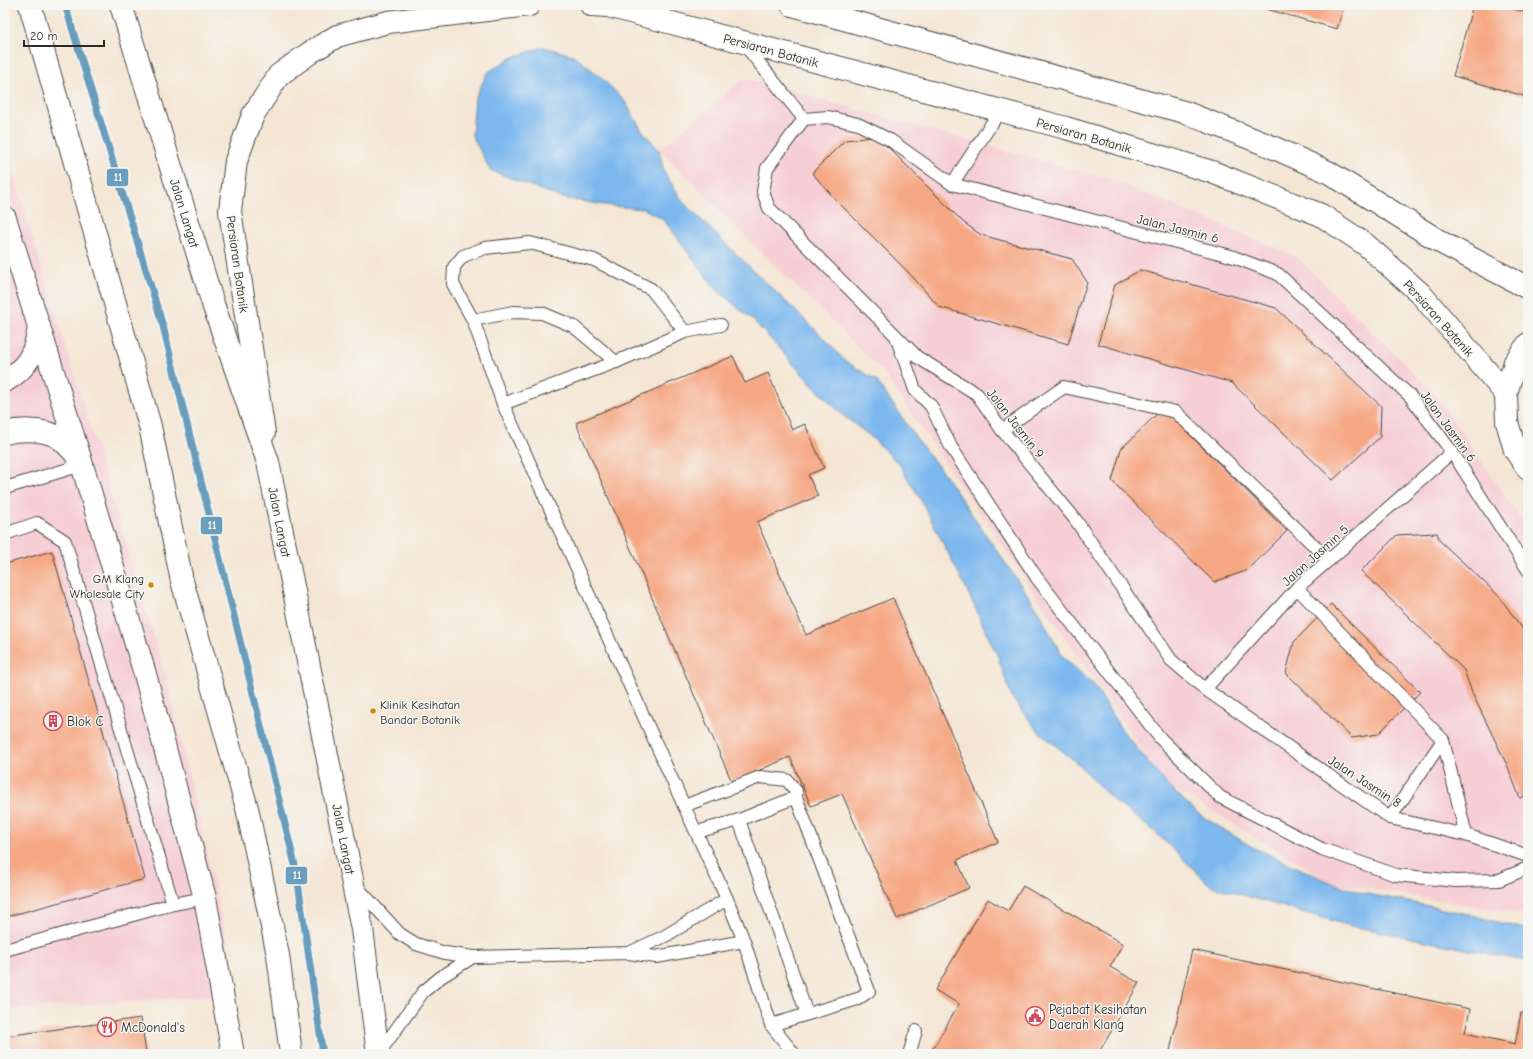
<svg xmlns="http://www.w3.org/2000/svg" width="1533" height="1059" font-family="'Comic Neue',sans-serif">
	<rect width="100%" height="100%" fill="#f6f6f2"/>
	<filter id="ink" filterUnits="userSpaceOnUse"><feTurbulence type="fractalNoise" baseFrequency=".025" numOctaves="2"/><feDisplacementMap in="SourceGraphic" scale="8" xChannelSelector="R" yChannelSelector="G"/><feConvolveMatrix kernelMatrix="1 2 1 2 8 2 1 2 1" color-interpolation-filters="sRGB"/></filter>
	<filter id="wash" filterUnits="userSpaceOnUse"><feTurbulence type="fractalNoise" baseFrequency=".012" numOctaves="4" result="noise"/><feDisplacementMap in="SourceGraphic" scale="16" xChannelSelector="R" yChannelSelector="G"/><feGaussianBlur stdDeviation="0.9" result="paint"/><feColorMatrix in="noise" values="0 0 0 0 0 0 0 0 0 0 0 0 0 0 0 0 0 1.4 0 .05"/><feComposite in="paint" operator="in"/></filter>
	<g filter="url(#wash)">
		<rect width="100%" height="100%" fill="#f4e6d4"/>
		<g fill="#f6cfd5">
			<polygon points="744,78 1118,182 1297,257 1434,393 1528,529 1528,915 1332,883 1166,784 882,371 659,150"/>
			<polygon points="5,146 166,677 234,972 237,994 5,1010"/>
		</g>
		<polygon fill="#7bb8ee" stroke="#53728c" points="543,47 573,55 603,79 624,100 641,129 659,150 664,172 683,202 733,251 826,340 845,361 876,380 919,442 944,474 1035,606 1063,657 1095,686 1119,726 1166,784 1200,815 1252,847 1332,883 1363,893 1463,913 1528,930 1528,960 1514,959 1347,925 1211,886 1154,831 1113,800 1077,763 1038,731 1012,698 998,657 965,586 921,500 899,464 869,435 845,417 815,388 755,322 716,289 663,219 644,209 611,206 562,198 490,170 472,135 475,98 488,72 511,58"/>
		<g id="blocks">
			<g fill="#f6a783">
				<polygon points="1252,5 1344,5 1337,29"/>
				<polygon points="1473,5 1497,5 1528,13 1528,97 1453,76"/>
				<polygon points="874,137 888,147 963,222 981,235 1072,259 1087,282 1068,344 939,307 910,274 835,199 812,173 845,140"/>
				<polygon points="1140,270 1276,308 1381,406 1380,437 1333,480 1232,383 1098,344 1115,285"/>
				<polygon points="733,356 745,383 768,373 792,430 805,424 824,468 808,475 818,496 757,522 806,635 893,598 998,842 957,860 969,888 897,919 842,794 811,806 790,757 732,782 576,423"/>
				<polygon points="1163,408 1287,531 1246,571 1214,582 1112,481 1121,449"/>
				<polygon points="1437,533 1440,541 1498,595 1522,628 1528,638 1528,795 1520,798 1507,765 1472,693 1464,670 1361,571 1397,535"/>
				<polygon points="52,551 145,879 5,917 5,564"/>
				<polygon points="1331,604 1420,692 1378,734 1352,738 1286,673 1294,642"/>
				<polygon points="1023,886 1123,944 1110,967 1139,983 1098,1054 930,1054 959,1004 935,990 988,899 1008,911"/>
				<polygon points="1192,950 1470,1009 1465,1033 1515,1044 1521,1013 1528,1014 1528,1054 1182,1054 1170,1051"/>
				<polygon points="141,1018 146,1054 5,1054 5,1036"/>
			</g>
		</g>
	</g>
	<g filter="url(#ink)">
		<use href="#blocks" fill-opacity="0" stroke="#494744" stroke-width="1"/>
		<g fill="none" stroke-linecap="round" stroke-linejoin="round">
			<g stroke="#494744" stroke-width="14">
				<g id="service">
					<polyline points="744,44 804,119"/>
					<polyline points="952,184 1000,111"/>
					<polyline points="473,320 453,284 454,267 463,256 485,248 530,243 594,260 651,289 685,332 616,362 503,404 684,806 727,899 744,941 771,1025 794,1054"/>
					<polyline points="685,332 721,325"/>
					<polyline points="897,339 915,390 931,406 951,447 1037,578 1160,738 1220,797 1322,849 1396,875 1456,881 1499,880 1528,868"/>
					<polyline points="503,404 473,320 513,312 542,313 573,326 616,362"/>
					<polyline points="1002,430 1064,387 1176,412 1329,560"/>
					<polyline points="5,488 82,465"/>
					<polyline points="5,534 37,523 65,541 173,904 5,950"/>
					<polyline points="1528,570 1452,452 1410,396 1278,274 1231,256 952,184 890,140 858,124 828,117 804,119 767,168 763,192 769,208 917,357 977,394 1002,430 1075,519 1171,660 1205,689 1390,818 1466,835 1528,856"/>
					<polyline points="1297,588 1443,740 1466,835"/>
					<polyline points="1205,689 1297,588 1452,452"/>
					<polyline points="684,806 760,777 787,780 796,791 796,797 869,991 858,999 771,1025"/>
					<polyline points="1390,818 1443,740"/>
					<polyline points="739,820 807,1014"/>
					<polyline points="697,832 739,820 796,797"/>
					<polyline points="357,887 400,934 416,944 445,953 473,957 629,953 656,957 744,941"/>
					<polyline points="173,904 205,898"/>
					<polyline points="629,953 665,936 727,899"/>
					<polyline points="379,1053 423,992 441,977 473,957"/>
					<polyline points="909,1054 916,1031"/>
				</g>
			</g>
			<g stroke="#494744" stroke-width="24">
				<g id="minor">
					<polyline points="5,218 80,458 145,674 205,898 233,1054"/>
					<path d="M5,381C28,368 36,351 39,326"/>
					<path d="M5,433C20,429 41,429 56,436C65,441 72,450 79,458"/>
				</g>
			</g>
			<g stroke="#494744" stroke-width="24">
				<g id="secondary">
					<polyline points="591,5 608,6 1066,128 1212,172 1321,215 1365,244 1420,293 1506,394"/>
					<polyline points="792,5 1184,112 1270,146 1328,172 1444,244 1528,288"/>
					<polyline points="1528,344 1515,362 1506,394 1507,422 1515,450 1528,469"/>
					<polyline points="264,433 230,211 236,161 253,115 279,75 311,52 337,36 388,22 529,5"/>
				</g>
			</g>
			<g stroke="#494744" stroke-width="24">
				<g id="trunk">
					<polyline points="30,5 150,426 182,581 247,808 278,955 291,1054"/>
					<polyline points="121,5 214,307 268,462 362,929 378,1054"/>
				</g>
			</g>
			<use href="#service" stroke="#fff" stroke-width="12"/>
			<use href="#minor" stroke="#fff" stroke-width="22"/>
			<use href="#secondary" stroke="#fff" stroke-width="22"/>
			<use href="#trunk" stroke="#fff" stroke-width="22"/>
			<g stroke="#f6f6f2" stroke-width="10">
				<polyline id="rail-1" points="65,5 163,326 296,869 323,1054"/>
			</g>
			<use href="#rail-1" stroke="#6b9dbc" stroke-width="7"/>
		</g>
	</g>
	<defs>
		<g id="building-ring" transform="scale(1)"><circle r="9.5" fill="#f6f6f2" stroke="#d1495b" stroke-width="1.5"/><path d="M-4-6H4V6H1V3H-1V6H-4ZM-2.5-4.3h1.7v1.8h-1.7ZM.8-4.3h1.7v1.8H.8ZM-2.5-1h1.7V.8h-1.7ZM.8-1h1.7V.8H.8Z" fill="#d1495b"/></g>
		<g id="civic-ring" transform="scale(1)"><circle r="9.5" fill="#f6f6f2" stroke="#d1495b" stroke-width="1.5"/><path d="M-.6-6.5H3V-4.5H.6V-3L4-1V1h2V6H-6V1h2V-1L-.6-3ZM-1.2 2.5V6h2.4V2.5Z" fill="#d1495b"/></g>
		<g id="restaurant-ring" transform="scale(1)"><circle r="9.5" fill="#f6f6f2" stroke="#d1495b" stroke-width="1.5"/><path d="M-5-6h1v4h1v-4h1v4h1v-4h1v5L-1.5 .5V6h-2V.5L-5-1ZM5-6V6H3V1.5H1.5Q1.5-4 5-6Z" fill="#d1495b"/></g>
	</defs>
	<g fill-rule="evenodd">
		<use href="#building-ring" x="53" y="721"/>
		<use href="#civic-ring" x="1035" y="1016"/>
		<use href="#restaurant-ring" x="107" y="1027"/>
	</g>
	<g fill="#ce8d09" stroke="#f6f6f2" stroke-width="1.5">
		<circle cx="151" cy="585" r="3.5"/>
		<circle cx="373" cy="711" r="3.5"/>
	</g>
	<g text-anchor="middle" stroke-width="3" stroke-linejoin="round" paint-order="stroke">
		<g font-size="12" fill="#2b2b2b" stroke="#f6f6f2" text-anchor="end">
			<text x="144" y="583">GM Klang<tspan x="144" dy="15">Wholesale City</tspan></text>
			<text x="380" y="709" text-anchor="start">Klinik Kesihatan<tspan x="380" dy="15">Bandar Botanik</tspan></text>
		</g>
		<g font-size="13" fill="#2b2b2b" stroke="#f6f6f2">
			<text transform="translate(771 50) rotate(15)" y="5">Persiaran Botanik</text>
			<text transform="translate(1084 135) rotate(16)" y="5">Persiaran Botanik</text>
			<text transform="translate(185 213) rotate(73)" y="5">Jalan Langat</text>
			<text transform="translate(1178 228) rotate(14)" y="5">Jalan Jasmin 6</text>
			<text transform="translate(238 264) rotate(82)" y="5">Persiaran Botanik</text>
			<text transform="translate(1439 318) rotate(48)" y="5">Persiaran Botanik</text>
			<text transform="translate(1016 423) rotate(52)" y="5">Jalan Jasmin 9</text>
			<text transform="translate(1449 426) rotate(54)" y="5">Jalan Jasmin 6</text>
			<text transform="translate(280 522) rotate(79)" y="5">Jalan Langat</text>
			<text transform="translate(1315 555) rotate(-42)" y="5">Jalan Jasmin 5</text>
			<text transform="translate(1365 781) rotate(33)" y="5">Jalan Jasmin 8</text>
			<text transform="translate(344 839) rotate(79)" y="5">Jalan Langat</text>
		</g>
		<g font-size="13" fill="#2b2b2b" stroke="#f6f6f2" text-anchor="start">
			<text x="67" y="726">Blok C</text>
			<text x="1049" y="1014">Pejabat Kesihatan<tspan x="1049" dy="15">Daerah Klang</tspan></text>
			<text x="121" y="1032">McDonald's</text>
		</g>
	</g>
	<g stroke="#f6f6f2" stroke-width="1.5">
		<rect x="106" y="168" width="23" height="19" rx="4" fill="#6b9dbc"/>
		<rect x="200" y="516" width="23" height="19" rx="4" fill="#6b9dbc"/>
		<rect x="285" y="866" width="23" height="19" rx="4" fill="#6b9dbc"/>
	</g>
	<g font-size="11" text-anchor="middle" font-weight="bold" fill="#fff">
		<text x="118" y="181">11</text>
		<text x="212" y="529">11</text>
		<text x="297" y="879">11</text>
	</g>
	<rect width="1533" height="1059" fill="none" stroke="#f6f6f2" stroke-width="20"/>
	<path d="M24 40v6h80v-6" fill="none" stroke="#2b2b2b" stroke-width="2"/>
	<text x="30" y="40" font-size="12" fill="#2b2b2b" stroke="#f6f6f2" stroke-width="3" paint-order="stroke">20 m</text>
</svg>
